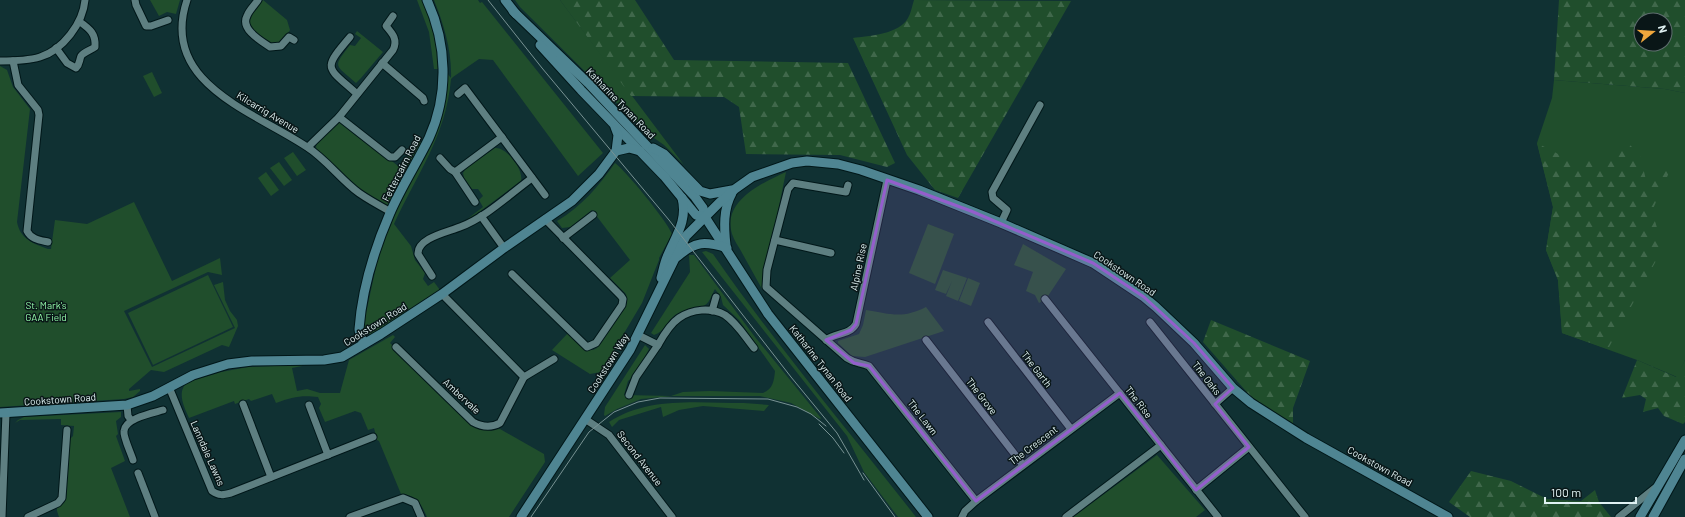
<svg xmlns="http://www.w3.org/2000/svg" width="1685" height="517" font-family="Barlow,sans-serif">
	<defs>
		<pattern id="forest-firs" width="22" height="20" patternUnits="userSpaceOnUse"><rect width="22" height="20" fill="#204e2c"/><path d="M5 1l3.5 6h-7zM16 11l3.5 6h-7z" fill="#40684b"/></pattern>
	</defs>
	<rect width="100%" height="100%" fill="#103133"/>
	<g fill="#204e2c">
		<polygon points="150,0 180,0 176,14 167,12 159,16"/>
		<path d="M263,0L287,20L290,30C287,34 283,41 279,43C270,48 254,32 249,25L250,16Z"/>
		<path d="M417,0H422C432,23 437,45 439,69H434L429,32Z"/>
		<path d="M434,0H478L480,3L482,2L603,153L578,176L493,60L479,59L453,77L451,79C446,136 417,174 394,224L411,246L415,260L425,273L423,279L428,286L434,282L440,290L373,334H366L364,332V322L380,249L390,223L428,150L443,110L447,73L451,78C452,51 444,25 434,0Z"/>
		<polygon points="515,0 560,0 684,165 664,145 647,133 520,7"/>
		<path d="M357,31L383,52L361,78L356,83C335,64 332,68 350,45L355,46L361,38L355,34Z"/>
		<path d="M0,66L7,70L13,87L30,109L17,222C20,239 34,244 48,249H51L55,220L87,224L134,202L172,281L220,258L222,275L208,272L124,311L152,367L235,328L214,285L223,282L225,300L230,311L237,320L238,326L229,347L222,345L164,372L151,370L129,389V391L140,389V391L133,397L124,399L0,407Z"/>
		<polygon points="152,72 162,93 154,97 143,76"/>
		<polygon points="1554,80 1665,89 1685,93 1685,360 1677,377 1637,360 1562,333 1558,280 1546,250 1553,207 1537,143 1552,98"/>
		<polygon points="341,121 398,166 403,165 417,140 422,143 388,205 385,205 364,194 317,152 316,147 317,142"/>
		<path d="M495,148C507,147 524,170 521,181L463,224L449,229L448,228L462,223L483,207L479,200L483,196L478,189H472L464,178L463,173L466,168Z"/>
		<polygon points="293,152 306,170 297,176 284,158"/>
		<polygon points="279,162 292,180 284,186 270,168"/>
		<path d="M615,163C626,171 667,221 672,234L659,258V260L642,303L601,372L590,374L552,350L568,333L586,350H593L597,348L627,303L626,294L610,278L630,260L592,210L571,227L562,228L557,221C581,207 599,186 615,163Z"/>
		<polygon points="266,172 279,190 271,196 258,178"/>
		<path d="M786,172L762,289C755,276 748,264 741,251C738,246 734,240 732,234C722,201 762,183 786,172Z"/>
		<polygon points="928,224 954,234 935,284 909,273"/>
		<polygon points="1023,244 1066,269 1046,299 1039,303 1035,295 1026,291 1033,272 1014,265"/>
		<path d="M706,251L713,254C776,345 848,430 916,517H898L864,472L847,436L702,252Z"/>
		<path d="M689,255H694L755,337L821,418L820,419L791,403L760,396H673L641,399L617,409L605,416L604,415L605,407L645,345L649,349L635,375L628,381L624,395L671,396L683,392L710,391L763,393C773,389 774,381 775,371L739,320L723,305L721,297L715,289C712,294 710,302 705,305C696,311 684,309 675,315C668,321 664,332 654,335L651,333L690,272Z"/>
		<polygon points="943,270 967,278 958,301 946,296 952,281 946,294 935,290"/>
		<polygon points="208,275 233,327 153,365 128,313"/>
		<polygon points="968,278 980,283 971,306 959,301"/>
		<path d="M926,307L944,331L865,357L852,356L838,343V341L859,334L863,325L866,310C890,314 903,319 926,307Z"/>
		<path d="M393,335L395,337L390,343L473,426L483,430L500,429L544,454L545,462L509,517H427C421,503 416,495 401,494L379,441L377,440L374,428L368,430L361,413L355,411L325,422L319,408L321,404L318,397C301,395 292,397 276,403L272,394L251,401L249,399L235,404L234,401L189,418C184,407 176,391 188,382L221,372L248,367L302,365V366L292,368L297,391L307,389L320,393H340L349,360Z"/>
		<path d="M744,403L769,405L764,411L703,406L679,410L663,417L661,407L619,420L612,427L609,422C648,396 699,403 744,403Z"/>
		<polygon points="121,412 121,417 116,421 118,434 116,436 125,461 111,468 130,517 59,517 57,511 57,508 64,503 66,499 69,440 73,436 74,426 61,425 61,419 20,420 15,423 18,420 24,417"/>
		<polygon points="1157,455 1205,510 1196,517 1073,517"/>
	</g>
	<g fill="url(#forest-firs)" fill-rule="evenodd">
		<polygon points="560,0 635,0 674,60 848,63 895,163 887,167 840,155 746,154 739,107 724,97 631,96"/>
		<path d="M914,0L1071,1L958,198L935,190L907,155L853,38C869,36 900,34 908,18C911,13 912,6 914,0Z"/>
		<path d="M1559,0H1685V93L1665,89L1554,80ZM1641,20H1665V44H1641Z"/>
		<polygon points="1627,142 1640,155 1646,180 1671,168 1652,211 1663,248 1608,349 1562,333 1558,280 1546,250 1553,207 1537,143 1566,158 1612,158"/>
		<polygon points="1211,320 1310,361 1293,408 1293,424 1252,398 1203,342"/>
		<polygon points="1637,360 1676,377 1685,360 1685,422 1683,424 1664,416 1658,408 1643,412 1646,399 1640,395 1622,398"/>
		<polygon points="1471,471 1511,481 1547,499 1581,501 1595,490 1599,502 1611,517 1470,517 1449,502"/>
	</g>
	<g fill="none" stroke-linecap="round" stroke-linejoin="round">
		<g stroke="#011719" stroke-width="9">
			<g id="street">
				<polyline points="135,0 136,5 146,26 151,26 168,20"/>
				<path d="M187,0C159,83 253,111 307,147C326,159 341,180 359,193C369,200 380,206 391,212"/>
				<path d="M258,0C255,5 249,10 247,16C240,29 261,41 270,47L281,46L289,37L294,40"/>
				<path d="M350,37C322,70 326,66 357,94"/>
				<path d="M56,48L67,63L76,68C80,64 79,61 81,56C84,52 91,50 95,47C96,34 90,29 80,22"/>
				<path d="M0,61C13,61 27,61 40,57C63,50 83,23 85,0"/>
				<path d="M13,61L18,85L38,110L39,115L27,231C31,239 39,240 48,242"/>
				<polyline points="382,63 423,98 424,101"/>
				<polyline points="458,94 465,88 545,195"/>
				<polyline points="339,117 390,157 395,157 402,150"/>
				<path d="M308,147L339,117L393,50C398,40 393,34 386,26L393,16"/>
				<polyline points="440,158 450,169 455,172 475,202"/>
				<polyline points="455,172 502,137"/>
				<path d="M848,185L846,192L793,183L788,189L767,270L766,287L847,358C856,364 860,362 869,366L976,501"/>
				<polyline points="481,216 504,248"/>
				<polyline points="1001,223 1007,210 993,198 992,192 1040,105"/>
				<polyline points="563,238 593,215"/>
				<polyline points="775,240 831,253"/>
				<polyline points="512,274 587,347 596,343 622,305 623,299 621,296 545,219"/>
				<path d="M432,276L418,254C417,238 448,232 460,227C485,218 510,194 532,178"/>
				<polyline points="442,294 524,377"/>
				<polyline points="1045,299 1218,517"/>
				<polyline points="712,311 716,297"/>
				<polyline points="988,322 1071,429"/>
				<polyline points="1150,322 1305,517"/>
				<path d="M638,335L658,345C663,336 670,324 679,318C692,309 711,307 725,315C737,323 745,337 754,348"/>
				<path d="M826,340C835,333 850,335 856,324L887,180"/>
				<polyline points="926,340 1023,465"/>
				<path d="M396,347L473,422C482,427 491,428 500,423L524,377L554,359"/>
				<path d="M169,387L212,491C219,496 223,495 231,493L373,437"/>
				<polyline points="629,395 636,377 658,345"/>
				<polyline points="243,404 271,477"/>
				<polyline points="1215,404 1233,388"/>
				<polyline points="127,405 128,416 131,420"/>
				<polyline points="309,405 328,455"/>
				<polyline points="585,419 609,435 672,517"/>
				<path d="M133,460C131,453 123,437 124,431C125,418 153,413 163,410"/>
				<polyline points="138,473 155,517"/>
				<polyline points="1196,490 1249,447"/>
				<polyline points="2,517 6,413"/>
				<polyline points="28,517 58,503 62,498 67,430"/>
				<polyline points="350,517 403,498 415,503 421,517"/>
				<polyline points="962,517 965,511 976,501 1120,393"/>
				<polyline points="1066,517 1161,445"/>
				<polyline points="1619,517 1655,488"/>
			</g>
		</g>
		<g stroke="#011719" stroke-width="11">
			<g id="secondary">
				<polyline points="505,0 516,14"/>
				<polyline points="513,11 588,83 695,197 703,208 705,217 768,314 928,517"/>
				<polyline points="540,45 581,90 664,176 696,215 705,217"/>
				<polyline points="615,127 618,135 616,151"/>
				<polyline points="653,148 664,154 700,191 710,194 732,190"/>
				<path d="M726,245C724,228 723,209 732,193"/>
				<path d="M677,257C695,241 705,241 727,248"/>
				<path d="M661,278C663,271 664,264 667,257C675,237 688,221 682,198"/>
				<path d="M365,343L360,336L359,329C362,290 374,250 390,213C401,187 417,163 429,138C449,94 447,43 427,0"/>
				<polyline points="0,413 127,405 153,396 193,375 228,364 252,361 324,360 342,357 381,334 442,294 504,248 572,201 599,174 616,151 629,148 640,151"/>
				<polyline points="521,517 630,350 686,236 719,203 735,189 752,177 792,163 807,161 838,164 861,170 919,190 1001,223 1093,263 1144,297 1156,307 1194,343 1233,388 1251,403 1306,438 1448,517"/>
				<polyline points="1640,517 1685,440"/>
				<polyline points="1653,517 1685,459"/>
			</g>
		</g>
		<use href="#street" stroke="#5e7f81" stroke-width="7"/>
		<use href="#secondary" stroke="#4f8592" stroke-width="9"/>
		<g stroke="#789293" stroke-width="1">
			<polyline points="488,0 542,68 669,220 791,377 837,433 864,480"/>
			<polyline points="819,424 833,438 844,453"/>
			<polyline points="863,473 895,517"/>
			<polyline points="531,517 589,432 614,412 638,402 660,398 768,399 797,407 811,414 826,426"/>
		</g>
	</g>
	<path fill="#945ecc" fill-opacity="0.2" stroke="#945ecc" stroke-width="3" stroke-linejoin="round" d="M887,180L971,211L1093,263L1144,297L1194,343L1233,388L1215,404L1249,447L1196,490L1120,393L976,501L869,366L854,363L826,340L851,330L856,324Z"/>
	<g text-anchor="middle" stroke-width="3" stroke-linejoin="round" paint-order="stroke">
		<g font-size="10" fill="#e0f2f3" stroke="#091617">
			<text transform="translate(621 103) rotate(46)" y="4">Katharine Tynan Road</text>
			<text transform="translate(268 112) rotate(31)" y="4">Kilcarrig Avenue</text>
			<text transform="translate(401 168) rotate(-63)" y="4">Fettercairn Road</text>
			<text transform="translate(858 267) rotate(-78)" y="4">Alpine Rise</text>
			<text transform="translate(1125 273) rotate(34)" y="4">Cookstown Road</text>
			<text transform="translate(375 324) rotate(-32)" y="4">Cookstown Road</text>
			<text transform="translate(608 363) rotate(-58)" y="4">Cookstown Way</text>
			<text transform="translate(821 363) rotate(52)" y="4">Katharine Tynan Road</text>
			<text transform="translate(1037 369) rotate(52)" y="4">The Garth</text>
			<text transform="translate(1207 378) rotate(52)" y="4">The Oaks</text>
			<text transform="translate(462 396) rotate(43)" y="4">Ambervale</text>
			<text transform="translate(982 396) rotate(52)" y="4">The Grove</text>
			<text transform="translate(60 399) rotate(-4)" y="4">Cookstown Road</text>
			<text transform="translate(1139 402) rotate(52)" y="4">The Rise</text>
			<text transform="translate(923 417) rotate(52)" y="4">The Lawn</text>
			<text transform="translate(1033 445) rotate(-37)" y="4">The Crescent</text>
			<text transform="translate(208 453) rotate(66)" y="4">Lanndale Lawns</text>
			<text transform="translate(640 458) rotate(52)" y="4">Second Avenue</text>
			<text transform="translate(1380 466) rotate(29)" y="4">Cookstown Road</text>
		</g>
		<g font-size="10" fill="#92f6a8" stroke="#091617">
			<text x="46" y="309">St. Mark's<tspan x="46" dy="12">GAA Field</tspan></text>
		</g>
	</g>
	<g transform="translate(1653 32) rotate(73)"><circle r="19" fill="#091617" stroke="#5f6e6f"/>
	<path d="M0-3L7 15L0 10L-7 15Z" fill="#efa73d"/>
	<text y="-6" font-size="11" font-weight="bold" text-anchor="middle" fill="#e0f2f3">N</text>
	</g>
	<path d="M1545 497v6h91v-6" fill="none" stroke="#e0f2f3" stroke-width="2"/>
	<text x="1551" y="497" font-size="12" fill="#e0f2f3" stroke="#091617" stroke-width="3" paint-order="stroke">100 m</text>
</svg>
